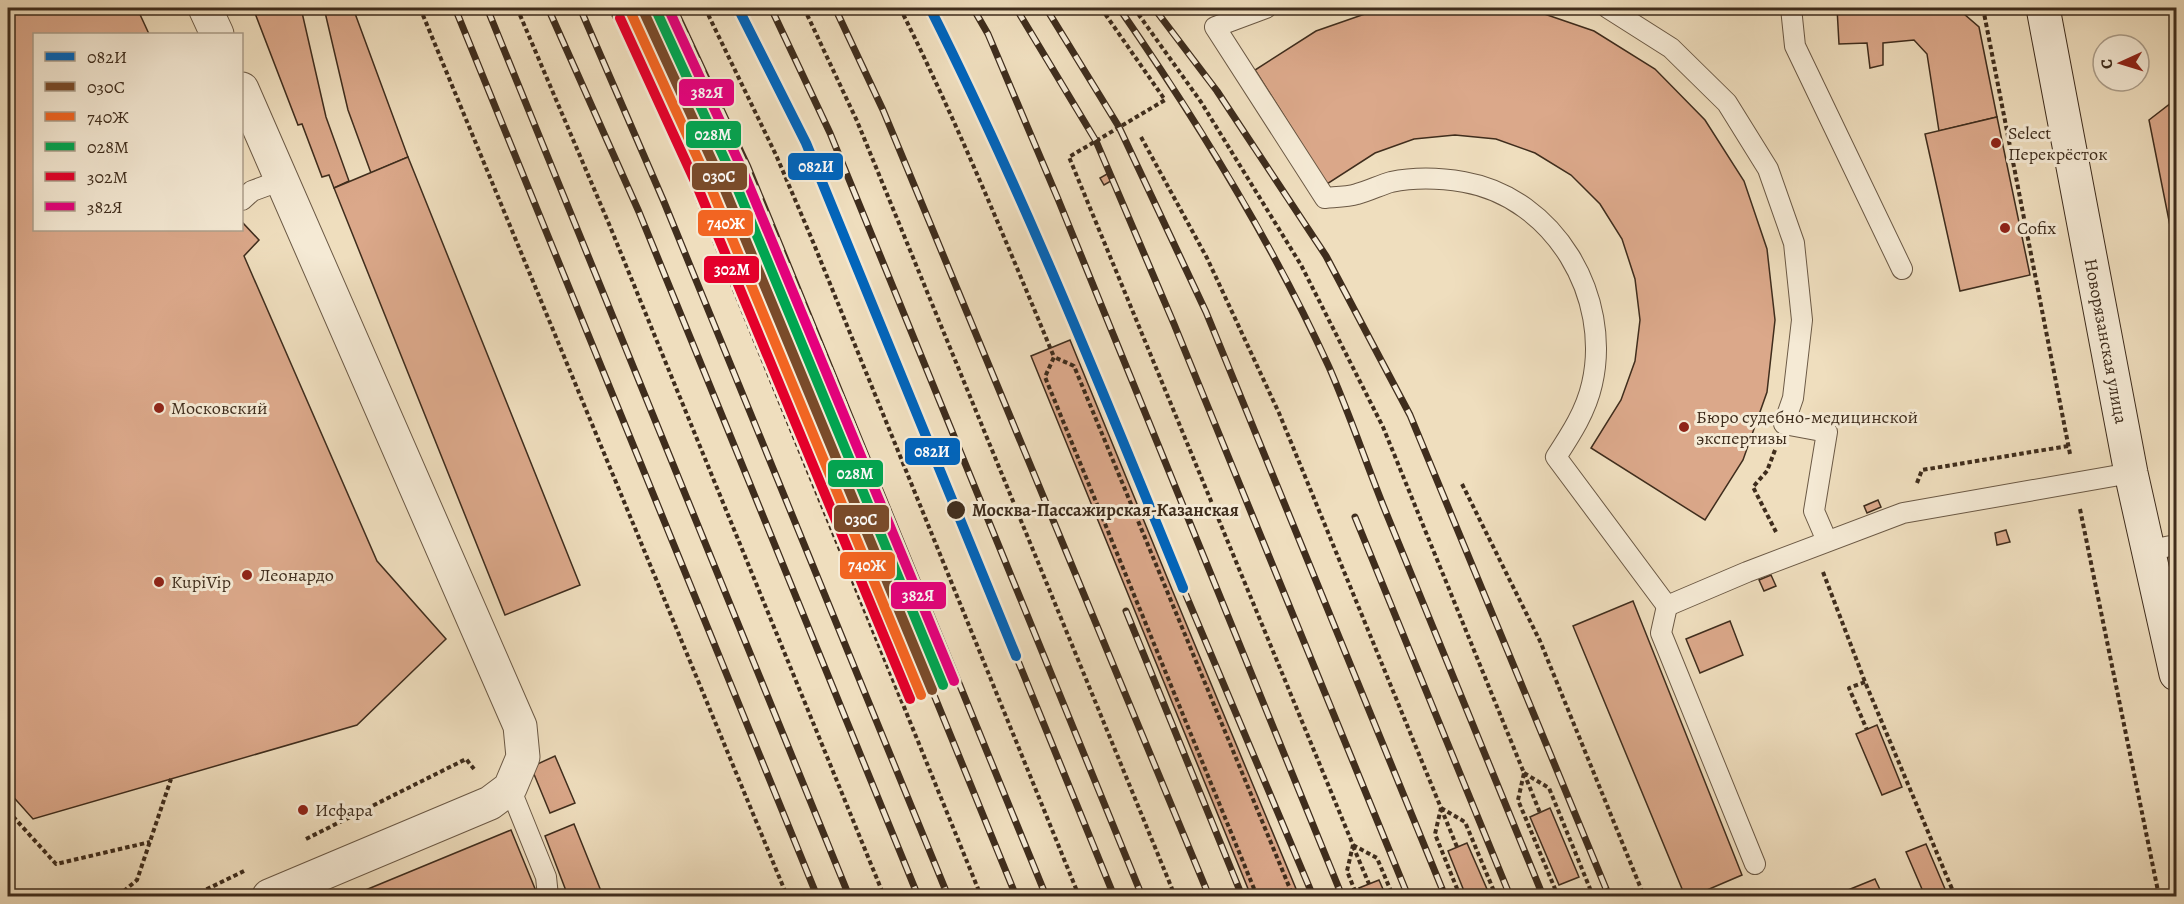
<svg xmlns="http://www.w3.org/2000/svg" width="2184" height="904" font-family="Alegreya,serif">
	<rect width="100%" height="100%" fill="#efdebe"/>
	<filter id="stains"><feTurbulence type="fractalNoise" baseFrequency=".00333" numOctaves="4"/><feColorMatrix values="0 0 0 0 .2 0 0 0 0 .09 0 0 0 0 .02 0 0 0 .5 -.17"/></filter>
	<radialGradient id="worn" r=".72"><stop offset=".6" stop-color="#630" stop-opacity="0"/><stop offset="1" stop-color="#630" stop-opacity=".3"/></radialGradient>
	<g fill="#dba88a" stroke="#3f2d1d" stroke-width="1.5">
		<polygon points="8,8 137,8 149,34 34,34 34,230 242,230 242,222 259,240 244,256 377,561 446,639 357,725 33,819 8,791"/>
		<polygon points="253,8 301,8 326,117 349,181 334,188 329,175 322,177 302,124 298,125"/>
		<polygon points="324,8 353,8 408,157 371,173 348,110"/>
		<polygon points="1382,8 1527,8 1594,31 1655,69 1705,120 1744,181 1767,249 1775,320 1767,392 1743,460 1705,520 1591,448 1621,400 1635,361 1640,320 1635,279 1622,239 1600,204 1571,175 1535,153 1496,139 1455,135 1414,139 1375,153 1327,184 1255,70 1316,31"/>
		<polygon points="1837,8 1957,8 1979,27 1997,117 1939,131 1927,54 1914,40 1883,43 1883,65 1870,68 1867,43 1839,44"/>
		<polygon points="2176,93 2176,256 2149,120 2176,99 2173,95"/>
		<polygon points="1997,117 2030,275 1960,291 1925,134"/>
		<polygon points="408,157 580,585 505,615 334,188"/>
		<polygon points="1107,174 1111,181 1104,185 1100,178"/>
		<polygon points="1070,340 1173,592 1299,896 1251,896 1031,356"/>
		<polygon points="1878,500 1881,507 1867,513 1864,506"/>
		<polygon points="2006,530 2010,542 1997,545 1995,533"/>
		<polygon points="1771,575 1776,586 1764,591 1759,580"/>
		<polygon points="1633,601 1742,875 1693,896 1685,896 1573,626"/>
		<polygon points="1730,621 1743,655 1700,673 1686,639"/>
		<polygon points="1877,725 1902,787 1882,795 1856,734"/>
		<polygon points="555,756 575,803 550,813 531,767"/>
		<polygon points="1550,808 1579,877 1559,885 1530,817"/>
		<polygon points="574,824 603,896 568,896 545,836"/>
		<polygon points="511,830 538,896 351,896"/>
		<polygon points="1467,843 1490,896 1466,896 1448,851"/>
		<polygon points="1926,844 1948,896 1925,896 1906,852"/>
		<polygon points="1875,879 1883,896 1834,896 1843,892"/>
		<polygon points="1379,880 1386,896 1363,896 1359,888"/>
	</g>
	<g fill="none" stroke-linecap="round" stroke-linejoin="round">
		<g stroke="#6b5945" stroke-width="22">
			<g id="lane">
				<path d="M1266,8L1215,27L1325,198C1335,197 1347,197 1357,194C1369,191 1380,185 1391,182C1415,177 1441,178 1464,182C1555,198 1612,297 1592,384C1586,411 1571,434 1556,457L1667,606L1747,572L1903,513L2131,473"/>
				<polyline points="1608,8 1671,48 1727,103 1768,169 1794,243 1802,320 1793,398 1784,424 1827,432 1814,511 1827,541"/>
				<polyline points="1791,8 1795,46 1902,269"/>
				<polyline points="242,200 252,191 282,180"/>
				<polyline points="2150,550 2176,545"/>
				<polyline points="1667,606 1661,633 1755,864"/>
				<polyline points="510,788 546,877 548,896"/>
			</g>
		</g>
		<g stroke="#6b5945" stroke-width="35">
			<g id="street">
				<polyline points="205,8 217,34"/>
				<polyline points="242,89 520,726 523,757 510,788 490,803 269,896"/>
			</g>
		</g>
		<g stroke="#3f2d1d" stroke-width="35">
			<g id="secondary">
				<path id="s1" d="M2043,8L2131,473L2176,674"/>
			</g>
		</g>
		<g stroke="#3f2d1d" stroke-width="4" stroke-dasharray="4.5 3" stroke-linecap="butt">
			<polyline points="420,8 787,896"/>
			<polyline points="517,8 609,224 884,896"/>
			<polyline points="610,8 693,189 981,896"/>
			<polyline points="705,8 776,155 811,237 1079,896"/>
			<polyline points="804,8 857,121 1175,896"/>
			<path d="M900,8C957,122 1005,239 1054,357"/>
			<polyline points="1101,8 1165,100 1069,157 1353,845 1347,871 1357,896"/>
			<polyline points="1134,8 1201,102 1301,265 1383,427 1524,773 1518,800 1558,896"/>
			<polyline points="1983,8 2070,454"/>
			<polyline points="2099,8 2101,11"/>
			<polyline points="1141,137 1207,258 1279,413 1441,808 1435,834 1460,896"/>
			<polyline points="1775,450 1767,471 1753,487 1776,532"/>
			<polyline points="1917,483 1922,470 2068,446"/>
			<polyline points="1462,484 1540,641 1644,896"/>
			<polyline points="2080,509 2159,896"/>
			<polyline points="1823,572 1865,682 1955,896"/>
			<polyline points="1865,682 1849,688 1867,730"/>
			<polyline points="1524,773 1549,788 1593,896"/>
			<polyline points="1524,773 1540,813"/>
			<polyline points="1441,808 1465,822 1496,896"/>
			<polyline points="1441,808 1457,847"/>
			<polyline points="8,811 56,864 150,842"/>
			<polyline points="306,839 466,759 474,769"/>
			<polyline points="1353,845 1377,858 1393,896"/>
			<polyline points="1353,846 1369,884"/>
			<polyline points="118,896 137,880 171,779"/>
			<polyline points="193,896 244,871"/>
			<polyline points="1257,896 1045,377 1054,357 1074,366 1293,896"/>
		</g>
		<use href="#lane" stroke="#f5ead5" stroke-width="20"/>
		<use href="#street" stroke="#f5ead5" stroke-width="33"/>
		<use href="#secondary" stroke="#f5ead5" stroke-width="33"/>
		<g stroke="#3f2d1d" stroke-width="7">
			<g id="rail">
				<polyline points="455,8 817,896"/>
				<polyline points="487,8 849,896"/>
				<polyline points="548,8 639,212 918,896"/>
				<polyline points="580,8 664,202 948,896"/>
				<polyline points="674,8 748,167 1046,896"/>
				<polyline points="771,8 830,133 1142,896"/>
				<polyline points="835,8 883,110 1209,896"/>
				<polyline points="973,8 988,34 1058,199 1342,896"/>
				<polyline points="1016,8 1096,141 1174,324 1408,896"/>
				<polyline points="1046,8 1119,127 1206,312 1445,896"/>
				<path d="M1119,8C1198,122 1271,240 1329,367C1350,415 1367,466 1387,515C1439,642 1491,769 1543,896"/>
				<polyline points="1154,8 1217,91 1326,256 1410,415 1609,896"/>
				<polyline points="1355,517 1510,896"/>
				<polyline points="1183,588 1313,896"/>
				<polyline points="1126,611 1242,896"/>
				<polyline points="1016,656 1114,896"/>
				<polyline points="932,690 1016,896"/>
			</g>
		</g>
		<use href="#rail" stroke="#f5ead5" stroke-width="4.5" stroke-dasharray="14" stroke-linecap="butt"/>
		<g stroke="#f5ead5" stroke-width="15">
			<g id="rail-1">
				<polyline points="738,8 806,143 1016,656"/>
				<path d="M930,8C1025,197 1103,393 1183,588"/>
			</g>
		</g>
		<g stroke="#f5ead5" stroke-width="15">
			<polyline id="rail-2" points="642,8 720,178 932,690"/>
		</g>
		<g stroke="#f5ead5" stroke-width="15">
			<polyline id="rail-3" points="631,13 709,183 921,695"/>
		</g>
		<g stroke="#f5ead5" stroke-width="15">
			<polyline id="rail-4" points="655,8 731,173 943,685"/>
		</g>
		<g stroke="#f5ead5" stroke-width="15">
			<polyline id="rail-5" points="620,18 698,188 910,699"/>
		</g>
		<g stroke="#f5ead5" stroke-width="15">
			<polyline id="rail-6" points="668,8 742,169 954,681"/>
		</g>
		<use href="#rail-1" stroke="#0065bd" stroke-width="10"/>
		<use href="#rail-2" stroke="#7a4b2a" stroke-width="10"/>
		<use href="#rail-3" stroke="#f26522" stroke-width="10"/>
		<use href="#rail-4" stroke="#00a651" stroke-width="10"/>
		<use href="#rail-5" stroke="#e4002b" stroke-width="10"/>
		<use href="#rail-6" stroke="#e5007d" stroke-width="10"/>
	</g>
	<g fill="#8f2418" stroke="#f5ead5" stroke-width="2">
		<circle cx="1996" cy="143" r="6"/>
		<circle cx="2005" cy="228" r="6"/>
		<circle cx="159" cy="408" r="6"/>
		<circle cx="1684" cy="427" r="6"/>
		<circle cx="247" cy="575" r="6"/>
		<circle cx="159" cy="582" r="6"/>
		<circle cx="303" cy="810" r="6"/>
	</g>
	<circle fill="#3f2d1d" stroke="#f5ead5" stroke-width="2" cx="956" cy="510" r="10"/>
	<g text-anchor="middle" stroke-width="6" stroke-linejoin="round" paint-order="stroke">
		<g font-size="18" fill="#3f2d1d" stroke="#f5ead5" text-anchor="start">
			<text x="2008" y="139">Select<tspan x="2008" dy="21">Перекрёсток</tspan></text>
			<text x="2017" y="234">Cofix</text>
			<text x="171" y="414">Московский</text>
			<text x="1696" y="423">Бюро судебно-медицинской<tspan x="1696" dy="21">экспертизы</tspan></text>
			<text x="259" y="581">Леонардо</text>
			<text x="171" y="588">KupiVip</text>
			<text x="315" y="816">Исфара</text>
		</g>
		<g font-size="18" fill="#3f2d1d" stroke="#f5ead5">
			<text dy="6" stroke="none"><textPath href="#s1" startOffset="339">Новорязанская улица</textPath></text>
		</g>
		<g font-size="18" font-weight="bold" fill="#3f2d1d" stroke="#f5ead5" text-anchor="start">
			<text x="972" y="516">Москва-Пассажирская-Казанская</text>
		</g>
	</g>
	<g stroke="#f5ead5" stroke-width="2">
		<rect x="678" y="78" width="57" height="29" rx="6" fill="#e5007d"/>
		<rect x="685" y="120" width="57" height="29" rx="6" fill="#00a651"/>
		<rect x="787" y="152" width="57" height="29" rx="6" fill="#0065bd"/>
		<rect x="691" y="162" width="57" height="29" rx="6" fill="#7a4b2a"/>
		<rect x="697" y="209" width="57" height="28" rx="6" fill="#f26522"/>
		<rect x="703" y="255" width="57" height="29" rx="6" fill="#e4002b"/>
		<rect x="904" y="437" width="57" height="29" rx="6" fill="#0065bd"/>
		<rect x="827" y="459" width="57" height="29" rx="6" fill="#00a651"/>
		<rect x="833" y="504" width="57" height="29" rx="6" fill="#7a4b2a"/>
		<rect x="839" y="551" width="57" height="29" rx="6" fill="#f26522"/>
		<rect x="890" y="581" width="57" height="29" rx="6" fill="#e5007d"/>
	</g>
	<g font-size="16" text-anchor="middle" font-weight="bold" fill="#fff">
		<text x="707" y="98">382Я</text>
		<text x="713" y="140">028М</text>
		<text x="816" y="172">082И</text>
		<text x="719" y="182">030C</text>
		<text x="726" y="229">740Ж</text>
		<text x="732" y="275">302М</text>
		<text x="932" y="457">082И</text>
		<text x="855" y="479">028М</text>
		<text x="861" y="525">030C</text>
		<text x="867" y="571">740Ж</text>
		<text x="918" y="601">382Я</text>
	</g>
	<rect width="2184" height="904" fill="none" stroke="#efdebe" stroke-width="30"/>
	<rect x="9" y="9" width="2166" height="886" fill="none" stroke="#3f2d1d" stroke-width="3"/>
	<rect x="15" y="15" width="2154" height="874" fill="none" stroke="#3f2d1d" stroke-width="1.5"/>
	<rect x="33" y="33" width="210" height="198" fill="#f5ead5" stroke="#ac9e8b" stroke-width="1.5"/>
	<rect x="45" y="52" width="30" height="9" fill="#0065bd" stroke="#ac9e8b" stroke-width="1.5"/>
	<text x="87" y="63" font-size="18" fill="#3f2d1d">082И</text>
	<rect x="45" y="82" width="30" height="9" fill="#7a4b2a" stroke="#ac9e8b" stroke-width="1.5"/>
	<text x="87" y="93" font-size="18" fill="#3f2d1d">030C</text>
	<rect x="45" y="112" width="30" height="9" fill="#f26522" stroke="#ac9e8b" stroke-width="1.5"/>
	<text x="87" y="123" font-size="18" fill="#3f2d1d">740Ж</text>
	<rect x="45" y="142" width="30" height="9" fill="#00a651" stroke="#ac9e8b" stroke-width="1.5"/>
	<text x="87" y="153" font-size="18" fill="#3f2d1d">028М</text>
	<rect x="45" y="172" width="30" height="9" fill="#e4002b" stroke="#ac9e8b" stroke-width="1.5"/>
	<text x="87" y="183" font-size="18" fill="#3f2d1d">302М</text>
	<rect x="45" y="202" width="30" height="9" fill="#e5007d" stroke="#ac9e8b" stroke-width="1.5"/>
	<text x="87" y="213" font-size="18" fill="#3f2d1d">382Я</text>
	<g transform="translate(2121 63) rotate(266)"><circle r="28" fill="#f5ead5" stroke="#ac9e8b" stroke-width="1.5"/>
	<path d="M0-4.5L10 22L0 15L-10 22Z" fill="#8f2418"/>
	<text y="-9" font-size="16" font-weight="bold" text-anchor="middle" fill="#3f2d1d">С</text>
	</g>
	<rect width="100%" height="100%" filter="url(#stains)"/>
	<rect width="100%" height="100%" fill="url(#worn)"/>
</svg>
